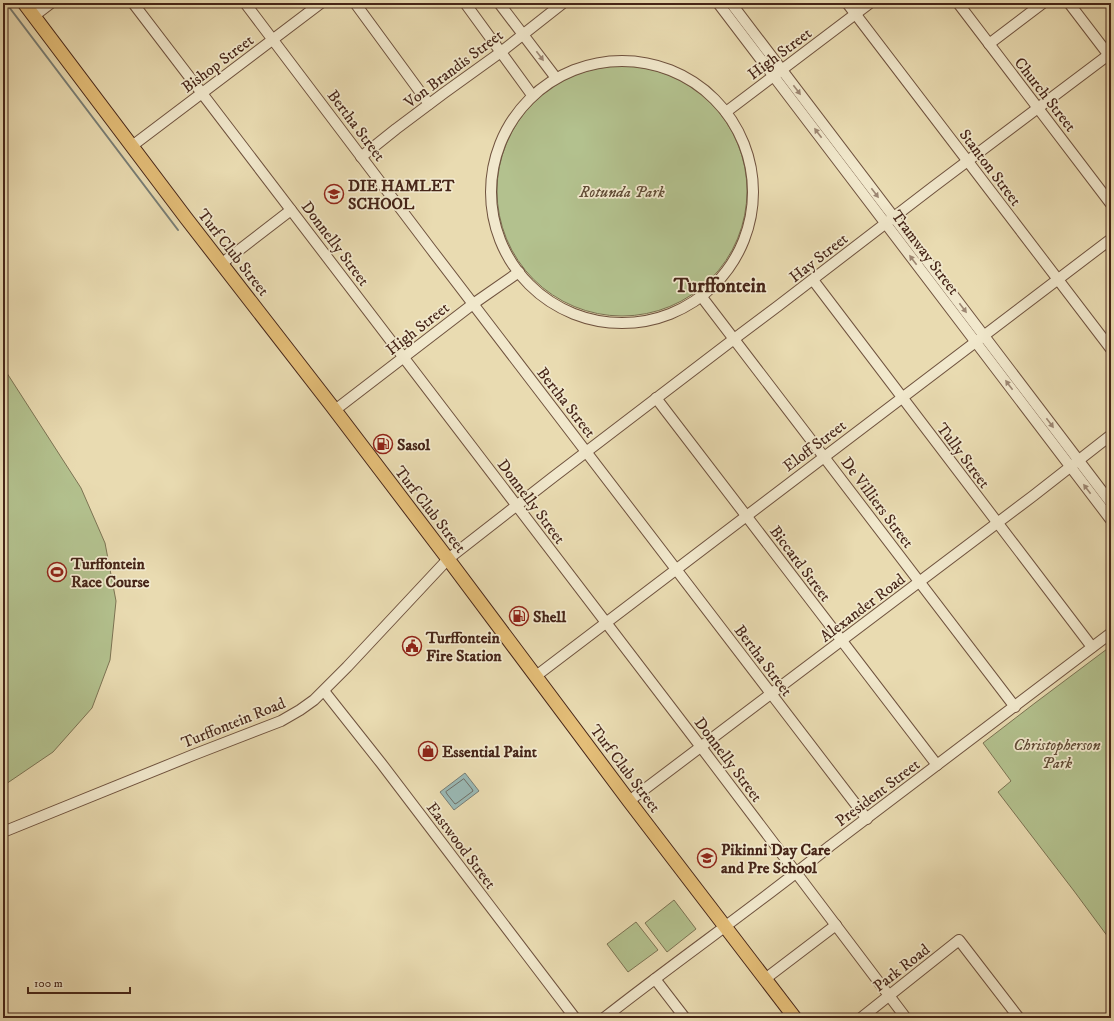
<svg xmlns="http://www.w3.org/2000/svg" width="1114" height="1021" font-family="'IM FELL DW Pica',serif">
	<rect width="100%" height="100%" fill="#e9dbb1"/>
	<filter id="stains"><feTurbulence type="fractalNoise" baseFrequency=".005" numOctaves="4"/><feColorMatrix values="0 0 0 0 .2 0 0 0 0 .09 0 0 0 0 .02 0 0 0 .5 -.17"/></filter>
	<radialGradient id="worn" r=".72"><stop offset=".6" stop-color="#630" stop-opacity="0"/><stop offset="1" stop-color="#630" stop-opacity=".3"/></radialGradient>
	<g fill="#b3c18e" stroke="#7c7353">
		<circle cx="622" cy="191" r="125"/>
		<polygon points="3,367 81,488 105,543 116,601 110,660 92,708 53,752 3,786"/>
		<polygon points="1111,646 1111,941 1074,891 998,792 1011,781 983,743 1035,703"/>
		<polygon points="674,900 696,929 667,952 645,923"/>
		<polygon points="636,922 658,950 628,972 607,944"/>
	</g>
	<polygon fill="#9ab9b5" stroke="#787e76" points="465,773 479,791 454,810 440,792"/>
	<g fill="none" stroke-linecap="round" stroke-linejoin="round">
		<polygon stroke="#706f66" stroke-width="1" points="464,779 472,789 473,791 457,803 455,804 447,794 446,792"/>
		<polyline stroke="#787e76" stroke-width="2" points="6,3 178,230"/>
		<g stroke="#6f523e" stroke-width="12">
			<g id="minor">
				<polyline points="133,3 701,747 906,1018"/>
				<polyline points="245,3 431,249 867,819"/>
				<polyline points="355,3 429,104"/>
				<polyline points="465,3 532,95"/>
				<polyline points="499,3 556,78"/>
				<polyline points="718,3 1111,520"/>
				<polyline points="731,3 1111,503"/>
				<polyline points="847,3 1111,349"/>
				<polyline points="958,3 1111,204"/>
				<polyline points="1069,3 1111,58"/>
				<polyline points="34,16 51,3"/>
				<polyline points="989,44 1043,3"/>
				<circle cx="622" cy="192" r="131"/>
				<polyline points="726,112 870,3"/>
				<polyline points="132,146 321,3"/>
				<polyline points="361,157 396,129 444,93 501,52 563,3"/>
				<polyline points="221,264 291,210"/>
				<polyline points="813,280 1092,647"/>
				<polyline points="701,296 1015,707"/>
				<polyline points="656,398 937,765"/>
				<polyline points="335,410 473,304 519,272"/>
				<polyline points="536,676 1111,239"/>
				<polyline points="324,691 381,763 575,1018"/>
				<polyline points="629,801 1033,496 1111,435"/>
				<polyline points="3,832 193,755 281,721 300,710 314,700 347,667 448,559 552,478 734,339 778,306 933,187 1111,53"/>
				<polyline points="655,979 685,1018"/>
				<polyline points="765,979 836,925"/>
				<path d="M604,1018C679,959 757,905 830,846L1111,633"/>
				<polyline points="861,1018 959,940 1019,1018"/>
			</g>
		</g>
		<g stroke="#462518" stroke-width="15">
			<polyline id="major" points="24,3 186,218 331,405 388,480 448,559 629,801 795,1018"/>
		</g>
		<use href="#minor" stroke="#f1e8cc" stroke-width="10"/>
		<use href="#major" stroke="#e4be78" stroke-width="13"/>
	</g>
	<defs><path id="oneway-solid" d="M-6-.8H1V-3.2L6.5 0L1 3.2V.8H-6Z"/></defs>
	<g fill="#9c8672">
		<use href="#oneway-solid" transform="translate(540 56) rotate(53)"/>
		<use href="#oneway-solid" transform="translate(797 90) rotate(53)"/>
		<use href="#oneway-solid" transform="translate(818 133) rotate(-127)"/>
		<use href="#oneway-solid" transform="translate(875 193) rotate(53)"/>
		<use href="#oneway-solid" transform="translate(913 260) rotate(-127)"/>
		<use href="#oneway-solid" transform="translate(963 308) rotate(53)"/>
		<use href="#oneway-solid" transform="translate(1009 385) rotate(-127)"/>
		<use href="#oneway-solid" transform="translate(1050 423) rotate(53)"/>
		<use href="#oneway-solid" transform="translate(1087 489) rotate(-127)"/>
	</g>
	<defs>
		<g id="school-ring" transform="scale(1)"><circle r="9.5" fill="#f1e8cc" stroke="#8f2418" stroke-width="1.5"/><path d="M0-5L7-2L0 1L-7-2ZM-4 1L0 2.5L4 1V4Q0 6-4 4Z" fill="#8f2418"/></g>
		<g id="fuel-ring" transform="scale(1)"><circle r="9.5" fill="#f1e8cc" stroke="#8f2418" stroke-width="1.5"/><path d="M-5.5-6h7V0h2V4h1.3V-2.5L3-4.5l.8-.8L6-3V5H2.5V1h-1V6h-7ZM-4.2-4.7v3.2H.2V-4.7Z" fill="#8f2418"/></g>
		<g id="stadium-ring" transform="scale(1)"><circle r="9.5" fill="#f1e8cc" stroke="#8f2418" stroke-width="1.5"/><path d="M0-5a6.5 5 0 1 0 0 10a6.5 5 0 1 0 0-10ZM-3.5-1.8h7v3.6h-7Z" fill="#8f2418"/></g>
		<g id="civic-ring" transform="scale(1)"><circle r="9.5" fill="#f1e8cc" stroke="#8f2418" stroke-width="1.5"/><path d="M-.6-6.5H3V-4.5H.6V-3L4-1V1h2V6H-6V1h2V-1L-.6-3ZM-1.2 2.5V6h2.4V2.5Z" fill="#8f2418"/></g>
		<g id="shop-ring" transform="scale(1)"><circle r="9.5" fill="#f1e8cc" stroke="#8f2418" stroke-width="1.5"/><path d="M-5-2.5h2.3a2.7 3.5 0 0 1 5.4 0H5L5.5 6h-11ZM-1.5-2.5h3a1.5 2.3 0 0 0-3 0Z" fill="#8f2418"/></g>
	</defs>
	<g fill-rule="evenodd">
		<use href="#school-ring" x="334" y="194"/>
		<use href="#fuel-ring" x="383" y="444"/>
		<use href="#stadium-ring" x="57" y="572"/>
		<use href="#fuel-ring" x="519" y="616"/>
		<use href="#civic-ring" x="412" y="646"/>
		<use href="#shop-ring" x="428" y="751"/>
		<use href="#school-ring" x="707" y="858"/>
	</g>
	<g text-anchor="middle" stroke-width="3.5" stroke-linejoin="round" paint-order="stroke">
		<g font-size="16" fill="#462518" stroke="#f1e8cc">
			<text transform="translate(779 53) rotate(-37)" y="6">High Street</text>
			<text transform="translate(217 63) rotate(-37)" y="6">Bishop Street</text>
			<text transform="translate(453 68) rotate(-37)" y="6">Von Brandis Street</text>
			<text transform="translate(1046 94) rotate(52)" y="6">Church Street</text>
			<text transform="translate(357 125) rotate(53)" y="6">Bertha Street</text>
			<text transform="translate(991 167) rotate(53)" y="6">Stanton Street</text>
			<text transform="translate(336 243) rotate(53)" y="6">Donnelly Street</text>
			<text transform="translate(234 252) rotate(52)" y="6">Turf Club Street</text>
			<text transform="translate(926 252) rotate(53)" y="6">Tramway Street</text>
			<text transform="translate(818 257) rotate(-38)" y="6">Hay Street</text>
			<text transform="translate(417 328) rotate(-38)" y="6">High Street</text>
			<text transform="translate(567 402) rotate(52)" y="6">Bertha Street</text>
			<text transform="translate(814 445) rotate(-37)" y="6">Eloff Street</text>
			<text transform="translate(964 455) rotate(53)" y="6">Tully Street</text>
			<text transform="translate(532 501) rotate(53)" y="6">Donnelly Street</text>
			<text transform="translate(878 502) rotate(53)" y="6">De Villiers Street</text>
			<text transform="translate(431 509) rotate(52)" y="6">Turf Club Street</text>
			<text transform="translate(801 563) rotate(53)" y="6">Biccard Street</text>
			<text transform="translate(862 607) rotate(-37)" y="6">Alexander Road</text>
			<text transform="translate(764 660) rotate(53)" y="6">Bertha Street</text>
			<text transform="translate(233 722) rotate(-22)" y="6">Turffontein Road</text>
			<text transform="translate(729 759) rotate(53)" y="6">Donnelly Street</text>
			<text transform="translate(626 768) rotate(53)" y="6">Turf Club Street</text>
			<text transform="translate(877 792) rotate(-37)" y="6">President Street</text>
			<text transform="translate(462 845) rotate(53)" y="6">Eastwood Street</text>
			<text transform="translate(901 967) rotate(-38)" y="6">Park Road</text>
		</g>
		<g font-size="16" font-weight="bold" fill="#462518" stroke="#f1e8cc" text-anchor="start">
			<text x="348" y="191">DIE HAMLET<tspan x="348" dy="18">SCHOOL</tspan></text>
			<text x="397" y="450">Sasol</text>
			<text x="71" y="569">Turffontein<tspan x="71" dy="18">Race Course</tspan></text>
			<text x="533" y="622">Shell</text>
			<text x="426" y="643">Turffontein<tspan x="426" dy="18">Fire Station</tspan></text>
			<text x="442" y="757">Essential Paint</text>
			<text x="721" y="855">Pikinni Day Care<tspan x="721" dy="18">and Pre School</tspan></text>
		</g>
		<g font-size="16" font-style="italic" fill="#614c36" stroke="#f1e8cc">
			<text x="622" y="197">Rotunda Park</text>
			<text x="1057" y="750">Christopherson<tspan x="1057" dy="18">Park</tspan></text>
		</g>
		<g font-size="20" font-weight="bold" fill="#462518" stroke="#f1e8cc">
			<text x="720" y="292">Turffontein</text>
		</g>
	</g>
	<rect width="1114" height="1021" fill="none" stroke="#e9dbb1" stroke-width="16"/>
	<rect x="4" y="4" width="1106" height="1013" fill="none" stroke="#462518" stroke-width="2"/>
	<rect x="8" y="8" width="1098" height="1005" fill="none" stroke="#462518"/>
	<path d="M28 987v6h102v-6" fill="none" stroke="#462518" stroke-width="2"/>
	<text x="34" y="987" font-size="12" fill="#462518" stroke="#f1e8cc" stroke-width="3" paint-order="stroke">100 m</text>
	<rect width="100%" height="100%" filter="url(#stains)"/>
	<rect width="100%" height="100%" fill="url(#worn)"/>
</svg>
